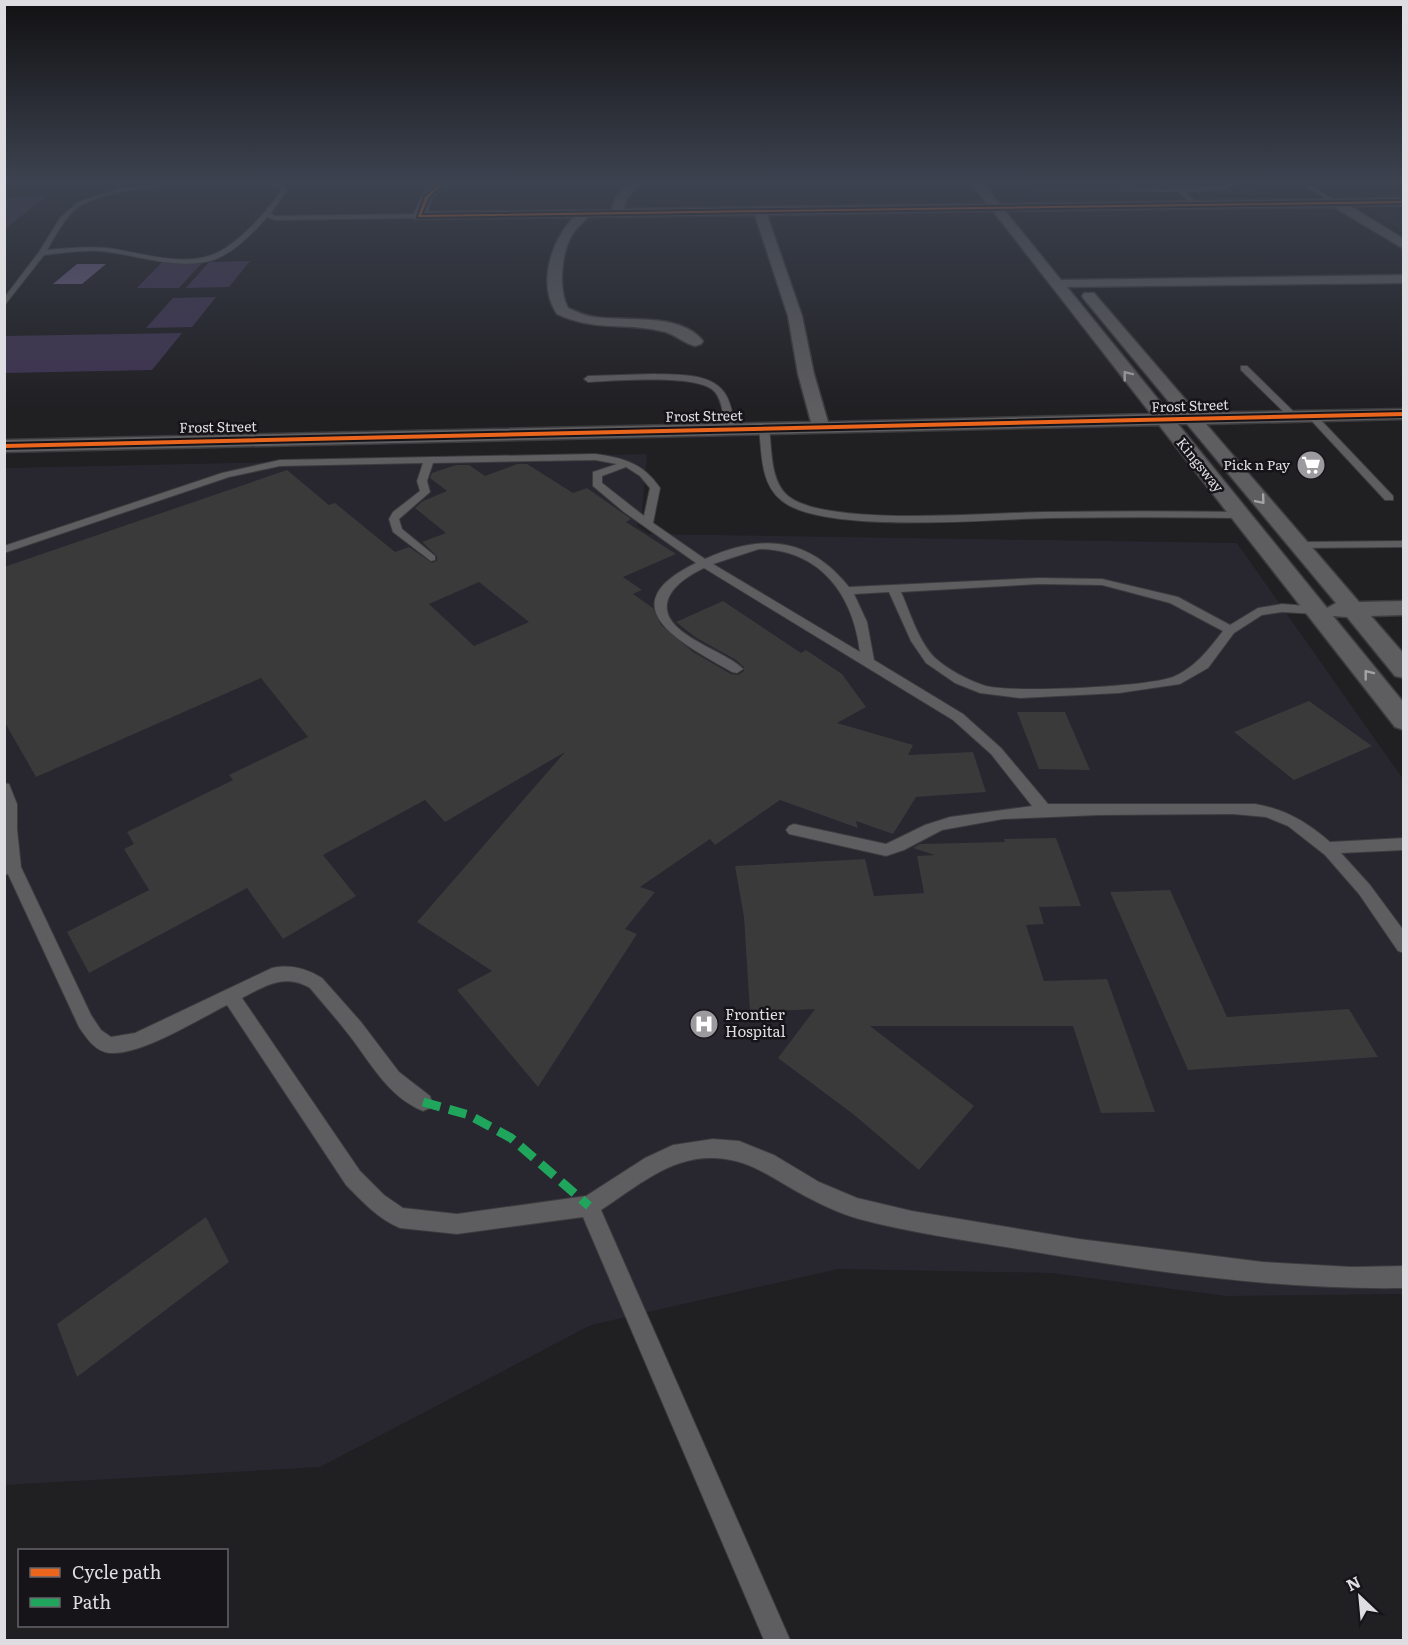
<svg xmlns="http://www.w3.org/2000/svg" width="1408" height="1645" font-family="Literata,serif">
	<rect width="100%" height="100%" fill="#201f22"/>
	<g fill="#28262f">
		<polygon points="1017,181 1403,181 1404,190 1030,195"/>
		<polygon points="1370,210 1403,210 1403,232"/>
		<polygon points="647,454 642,511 637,526 649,534 1237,543 1403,779 1403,1294 1226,1296 1051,1273 838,1269 591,1325 320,1467 5,1485 5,468"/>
	</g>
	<g fill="#3f3451">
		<polygon points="47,196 5,229 5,197"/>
		<polygon points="250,261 229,287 186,288 209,262"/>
		<polygon points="162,262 203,262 179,288 137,288"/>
		<polygon points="216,297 192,327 146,328 173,298"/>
		<polygon points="182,333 152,370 5,373 5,336"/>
	</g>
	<polygon fill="#695b80" points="77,264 106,264 82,284 53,284"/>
	<g fill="#3a3a3b" fill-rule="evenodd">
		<path d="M517,464H527L573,493L587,488L631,519L626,522L676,554L623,577L642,590L633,594L653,608L661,625L693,652L731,674L738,675L744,671V667L736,660L695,637L676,622L723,601L801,653L806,650L842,674L866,707L837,723L913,745L908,755L973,752L986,792L916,797L893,834L856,821L858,828L780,800L715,845L710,839L640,887L655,892L625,929L637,934L538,1087L457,990L492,971L417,922L565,752L445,822L425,800L323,855L356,896L283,939L247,888L89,973L67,932L149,890L124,849L134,844L127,832L233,780L229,775L308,737L261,678L36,777L4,721V567L287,470L329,505L335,503L395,552L409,547L432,563L437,561V556L422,542L446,533L415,508L423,501L447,491L430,478L432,473L456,465H469L485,476ZM479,582L529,622L474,646L429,604Z"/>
		<polygon points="1309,701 1372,746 1294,780 1234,732"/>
		<polygon points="1017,712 1065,712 1090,770 1039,769"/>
		<polygon points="1056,838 1081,906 1039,907 1044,924 1026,925 1044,981 1107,979 1155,1112 1101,1113 1073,1026 870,1026 974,1106 919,1170 853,1114 778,1058 815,1009 750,1012 744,917 735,866 865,859 874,896 924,893 917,856 935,855 913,848 920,844 1005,842 1004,839"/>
		<polygon points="1170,890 1227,1017 1349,1009 1378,1057 1188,1070 1110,892"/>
		<polygon points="206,1217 229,1262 77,1377 57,1324"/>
	</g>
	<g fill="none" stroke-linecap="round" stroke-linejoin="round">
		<g stroke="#3c3b3e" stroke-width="2">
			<g id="lane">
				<path d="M218,181L280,183L288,189L270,214L276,216L419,214L422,216L419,218L275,220L267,217C253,233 234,253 213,260C177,271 136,254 99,251C81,250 62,253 44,255L4,306V298L39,252L60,218L78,202L117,189ZM256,183L276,186L282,189C269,210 234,249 209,256C177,266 139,252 107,248C87,246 67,248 47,250C57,234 66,213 83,204C127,182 207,185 256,183Z"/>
				<polygon points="1226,181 1232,181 1232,186 1224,190 1185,192 1198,204 1195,206 1178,192 1125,191 1223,186 1227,184"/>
				<polygon points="1296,181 1303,181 1338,202 1333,203"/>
				<polygon points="1241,366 1247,366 1297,415 1297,419 1291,419 1241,370"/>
				<path d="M654,374C678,375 715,372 727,397C732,407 733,418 736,429L728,431C722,419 724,403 715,392C700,373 612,381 588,382L584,379L588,376Z"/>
				<polygon points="1309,414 1315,414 1393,496 1393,500 1385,500 1309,418"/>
				<path d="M764,425L769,428C772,450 770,481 788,496C828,528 994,512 1049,512C1113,511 1176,511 1240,512L1245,515L1240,518C1176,517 1113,517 1049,518C992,519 821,535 781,500C760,483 762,452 759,428Z"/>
				<path d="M595,454C624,458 643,463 660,488L653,523L705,559C762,533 809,537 849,587L1039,578L1102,579L1178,597L1230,625L1258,608L1282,604L1321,607V613L1317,614L1282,612L1262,615L1234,633L1208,668L1180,684L1119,693L1020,698L980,693L955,683L926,663L911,641L889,592L854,594L867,622L874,660L963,714L1001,748L1048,804H1255C1285,809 1307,822 1330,842L1404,838V850L1341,853L1370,885L1404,931V953L1398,951L1359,894L1325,855L1288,826L1266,817L1233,814L1099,815L1003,819L942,830L904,850L886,856L789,834L786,830L789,826L794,824L886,844L925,825L950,817L1032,806L991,754L953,720L704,568C691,574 675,584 669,597C653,633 727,650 743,669L737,673L732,672C685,645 605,607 696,563L624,512L593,486V472L617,464L595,460L433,463L427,481L430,492L399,519L402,529L435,556V560L431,561L393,532L389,519L393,512L420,491L417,481L423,463L280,466L229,477L4,553V546L222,473L280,460ZM626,467L640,476L650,488L644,516L602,483V476ZM759,549C821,550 853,595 860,652L713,564ZM1039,584L1102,585L1170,603L1223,631C1208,650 1196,667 1173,677C1146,687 1014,693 986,686C969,681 947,669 934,657C918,640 910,612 901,592Z"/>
				<polygon points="1404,541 1404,547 1299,548 1293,545 1299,542"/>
				<path d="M4,783L9,784L17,804V829L21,867L91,1015L101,1030L111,1037L135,1033L272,968C290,964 306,968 322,978L361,1022L399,1072L430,1096L432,1102L430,1108L423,1111C388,1097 371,1063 349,1035C337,1019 323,1004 310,988C285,973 265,986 242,998L360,1171L384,1195L403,1208L457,1214L586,1196L645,1158L673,1145L713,1139L739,1141L774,1155L819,1182L857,1198L912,1211L1079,1239L1263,1262L1352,1267L1404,1266V1288C1278,1290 1153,1272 1029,1251C972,1241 915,1234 859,1219C841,1214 822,1205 805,1196C774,1180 751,1159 714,1158C671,1156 636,1187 601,1210L790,1640H764L583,1217L457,1234L400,1228C378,1219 362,1201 346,1185L227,1005C197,1020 142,1055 110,1053C95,1052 86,1037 79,1027L8,874L4,875Z"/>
			</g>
		</g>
		<g stroke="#3c3b3e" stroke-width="3">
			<path id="street" d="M437,181H450L432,198L427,212L612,210L615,197L631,181H643L627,198L624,209L987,204L969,181H981L1000,204L1404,198V206H1350L1404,239V249L1334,207L1005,211L1061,280L1404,275V283L1067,287L1170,414H1179L1084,299L1082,296L1084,293H1094L1197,413L1404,409V419L1206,424L1359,602L1404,601V615L1371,616L1404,654V678L1395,676L1347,617L1333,616L1404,703V730L1395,727L1159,425L4,452V440L811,422L798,374L788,316L755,215L588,217C583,223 576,228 572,235C561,253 558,289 568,308C577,312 585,316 595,317C626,322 680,312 703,341L701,344L695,346C683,343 674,333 661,331C624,322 595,332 557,314C537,284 551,241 574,217L415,219L413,216L423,194ZM993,211L1151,414L828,422L814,374L802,316L767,215ZM1178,424H1187L1336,603L1327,608Z"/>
		</g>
		<use href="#lane" fill="#5e5d5f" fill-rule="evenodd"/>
		<use href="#street" fill="#5e5d5f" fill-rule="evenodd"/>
		<polyline stroke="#20a55d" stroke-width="9" stroke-dasharray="18 9" stroke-linecap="butt" points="423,1102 469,1115 511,1138 589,1206"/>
		<g stroke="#161419" stroke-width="4">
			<g id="cycleway">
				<polygon points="442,181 446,181 429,197 421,215 1404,201 1404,203 418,217 425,197"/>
				<polygon points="1404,412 1404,416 4,448 4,444"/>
			</g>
		</g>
		<use href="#cycleway" fill="#eb651d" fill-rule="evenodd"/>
	</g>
	<defs><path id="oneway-chevron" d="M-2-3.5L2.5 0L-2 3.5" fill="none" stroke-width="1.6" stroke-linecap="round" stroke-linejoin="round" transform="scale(1.5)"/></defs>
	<g stroke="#a4a3a6">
		<use href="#oneway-chevron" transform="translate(1127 375) rotate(-128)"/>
		<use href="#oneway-chevron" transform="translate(1261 500) rotate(50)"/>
		<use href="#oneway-chevron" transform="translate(1368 674) rotate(-128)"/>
	</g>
	<linearGradient id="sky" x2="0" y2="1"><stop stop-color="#121113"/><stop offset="0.44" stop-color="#3c424f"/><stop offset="1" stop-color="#3c424f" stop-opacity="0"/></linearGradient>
	<rect width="1408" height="411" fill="url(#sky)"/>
	<defs>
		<g id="supermarket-disc" transform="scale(1.5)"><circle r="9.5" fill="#9c9a9e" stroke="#161419"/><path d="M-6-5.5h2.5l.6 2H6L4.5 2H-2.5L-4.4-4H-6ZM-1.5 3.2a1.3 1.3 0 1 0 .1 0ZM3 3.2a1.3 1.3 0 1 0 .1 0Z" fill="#fff"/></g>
		<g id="hospital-disc" transform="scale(1.5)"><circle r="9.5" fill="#9c9a9e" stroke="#161419"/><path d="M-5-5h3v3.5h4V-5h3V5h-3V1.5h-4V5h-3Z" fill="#fff"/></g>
	</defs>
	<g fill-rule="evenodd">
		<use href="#supermarket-disc" x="1311" y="465"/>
		<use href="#hospital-disc" x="704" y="1024"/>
	</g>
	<g text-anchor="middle" stroke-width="5" stroke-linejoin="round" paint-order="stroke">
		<g font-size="14" fill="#dedde1" stroke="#161419">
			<text transform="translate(1190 406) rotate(-2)" y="5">Frost Street</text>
			<text transform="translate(704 416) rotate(-1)" y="5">Frost Street</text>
			<text transform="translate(218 427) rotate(-1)" y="5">Frost Street</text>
			<text transform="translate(1200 465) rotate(51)" y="5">Kingsway</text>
		</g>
		<g font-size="14" fill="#dedde1" stroke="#161419" text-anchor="end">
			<text x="1290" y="470">Pick n Pay</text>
		</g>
		<g font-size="15" fill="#dedde1" stroke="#161419" text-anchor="start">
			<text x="725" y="1020">Frontier<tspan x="725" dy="17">Hospital</tspan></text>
		</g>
	</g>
	<rect width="1408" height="1645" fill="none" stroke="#dedde1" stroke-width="12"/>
	<rect x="18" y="1549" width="210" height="78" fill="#161419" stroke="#666469" stroke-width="1.5"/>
	<rect x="30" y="1568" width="30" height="9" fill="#eb651d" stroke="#666469" stroke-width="1.5"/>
	<text x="72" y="1579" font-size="18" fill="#dedde1">Cycle path</text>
	<rect x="30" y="1598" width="30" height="9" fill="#20a55d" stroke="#666469" stroke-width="1.5"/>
	<text x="72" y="1609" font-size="18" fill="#dedde1">Path</text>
	<g transform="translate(1360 1597) rotate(334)" stroke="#161419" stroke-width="4.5" paint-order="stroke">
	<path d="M0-4.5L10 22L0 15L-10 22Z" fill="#dedde1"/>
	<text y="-9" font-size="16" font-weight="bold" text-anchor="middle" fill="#dedde1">N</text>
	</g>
</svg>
